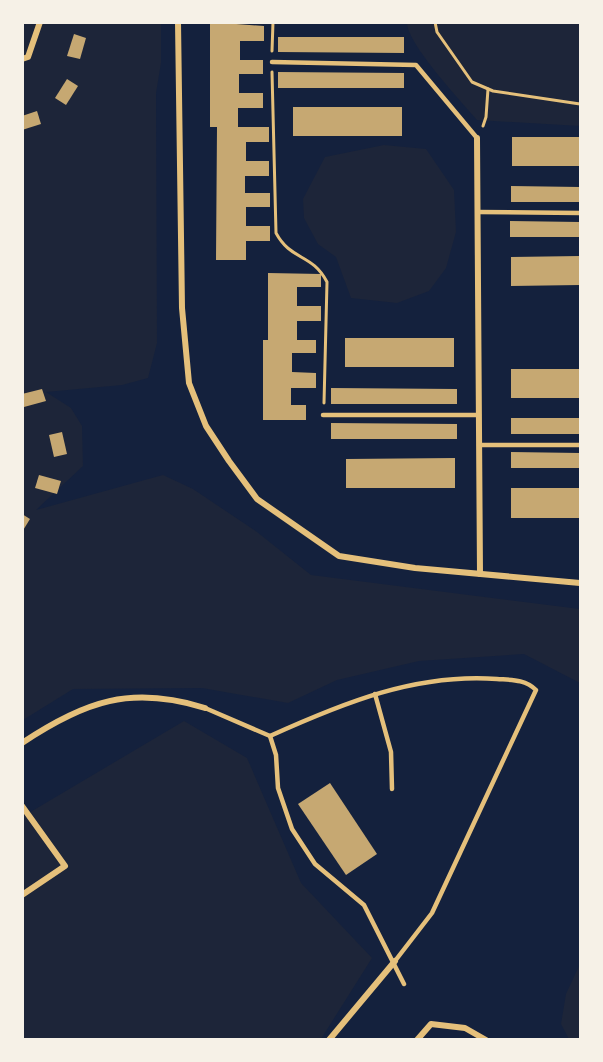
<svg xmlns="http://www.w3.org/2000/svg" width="603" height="1062" font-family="Overpass,sans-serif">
	<rect width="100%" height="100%" fill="#14213d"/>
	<g fill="#1d2539">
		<polygon points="22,23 161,23 161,63 156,93 157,343 148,378 122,385 46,392 71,408 82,426 83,466 36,510 163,475 193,489 257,532 311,575 580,609 580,683 524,654 419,661 337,680 288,703 202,688 73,689 23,720"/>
		<path d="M407,23H580V126L477,120C461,101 408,45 407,23Z"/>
		<polygon points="384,145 426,149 454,190 456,232 446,268 429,291 397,303 351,298 336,257 318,244 304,218 303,199 325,157"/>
		<polygon points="184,721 247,758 301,883 372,958 321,1039 23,1039 22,817"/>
		<polygon points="580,964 580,1039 569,1039 561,1024 566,994"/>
	</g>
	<g fill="#c6a872">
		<polygon points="210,22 264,26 264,41 240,41 240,60 263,60 263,74 239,74 239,93 263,93 263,108 238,108 238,127 269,127 269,142 246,142 246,161 269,161 269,176 245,176 245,193 270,193 270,207 246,207 246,226 270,226 270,241 246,241 246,260 216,260 217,127 210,127"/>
		<polygon points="74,34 86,38 80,59 67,56"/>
		<polygon points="278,37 404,37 404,53 278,52"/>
		<polygon points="278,72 404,73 404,88 278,88"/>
		<polygon points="67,79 78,86 66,105 55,98"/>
		<rect x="293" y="107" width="109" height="29"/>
		<polygon points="37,111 41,124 22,130 22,116"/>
		<rect x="512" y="137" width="68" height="29"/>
		<polygon points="511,186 580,187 580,202 511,202"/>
		<polygon points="510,221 580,222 580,237 510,237"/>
		<polygon points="580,256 580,285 511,286 511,257"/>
		<polygon points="268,273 321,274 321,287 297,287 297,306 321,306 321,321 297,321 297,340 316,340 316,353 292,353 292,372 316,373 316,388 291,388 291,405 306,405 306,420 263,420 263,340 268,340"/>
		<rect x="345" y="338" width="109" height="29"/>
		<rect x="511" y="369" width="69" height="29"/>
		<polygon points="331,388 457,389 457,404 331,404"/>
		<polygon points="42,389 46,401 24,407 22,394"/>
		<rect x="511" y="418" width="69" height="16"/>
		<polygon points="331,423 457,424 457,439 331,439"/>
		<polygon points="62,432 67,454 54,457 49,435"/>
		<polygon points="511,452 580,453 580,468 511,468"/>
		<polygon points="455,458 455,488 346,488 346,459"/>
		<polygon points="39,475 61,481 57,494 35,488"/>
		<rect x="511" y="488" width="69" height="30"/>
		<polygon points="22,514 30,519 22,532"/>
		<polygon points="330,783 377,854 346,875 298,804"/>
	</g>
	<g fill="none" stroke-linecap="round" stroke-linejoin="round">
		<g stroke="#e5c07b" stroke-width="3">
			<polyline points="435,22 437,32 472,82 493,91 580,104"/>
			<polyline points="272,51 273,22"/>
			<path d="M272,72L276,233C291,261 312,253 327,282L324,403"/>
			<polyline points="483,126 486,117 488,89"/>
		</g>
		<g stroke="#e5c07b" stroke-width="4.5">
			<polyline points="272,62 416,65 477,138"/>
			<polyline points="478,212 580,213"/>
			<polyline points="323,415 479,415"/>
			<polyline points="479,445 580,445"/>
			<polyline points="375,694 391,752 392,789"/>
			<polyline points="205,708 270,736 276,755 278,788 292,829 315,864 364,905 404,984"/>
			<path d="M270,736C343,703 416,673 497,679C511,680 525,679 536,690L432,913L395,961"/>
		</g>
		<g stroke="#e5c07b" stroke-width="6">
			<polyline points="178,22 182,308 189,383 206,426 229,461 257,499 339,556 415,568 580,583"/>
			<polyline points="22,59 28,57 40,22"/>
			<polyline points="477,138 480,574"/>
			<path d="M22,743C85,701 131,685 205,708"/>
			<polyline points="22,806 65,866 22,895"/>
			<polyline points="329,1040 395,961"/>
			<polyline points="417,1040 431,1024 465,1028 486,1040"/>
		</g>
	</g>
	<rect width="603" height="1062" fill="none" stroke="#f6f1e7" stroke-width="48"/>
</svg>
